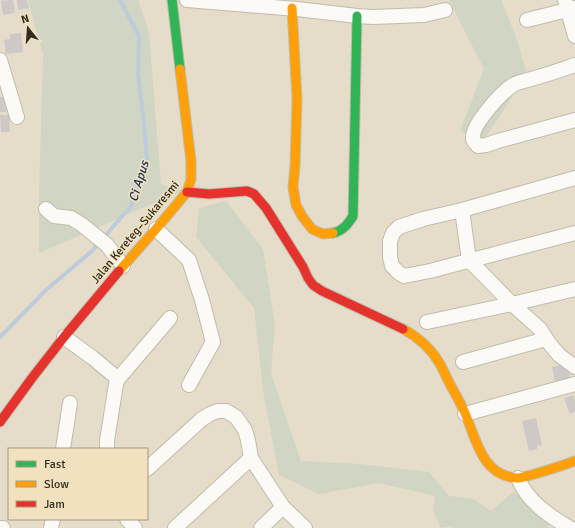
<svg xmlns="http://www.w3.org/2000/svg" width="575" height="528" font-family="Signika,sans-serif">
	<rect width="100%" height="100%" fill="#e5ddca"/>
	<g fill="#d0d6c3">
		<polygon points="28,0 138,0 149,32 161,184 184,190 39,253 39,191 43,55"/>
		<polygon points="449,0 501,0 516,37 526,70 509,102 482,143 460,130 484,69"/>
		<polygon points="226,201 263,249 275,325 271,373 301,461 360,464 429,472 449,496 474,499 491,511 513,492 550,516 548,528 453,528 451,526 441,528 433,510 435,496 379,483 319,494 279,475 263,391 254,308 196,237 199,208"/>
	</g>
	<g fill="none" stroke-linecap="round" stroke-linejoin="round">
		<polyline stroke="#becbda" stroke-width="4" points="0,337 46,290 92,251 131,206 147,158 144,124 138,74 139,36 120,0"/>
	</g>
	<g fill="#cec9c7">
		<polygon points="9,0 13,0 15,13 3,15 1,1"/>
		<polygon points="17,0 27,0 29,8 18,10"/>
		<polygon points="21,33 23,52 6,54 4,40 10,39 10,34"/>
		<rect x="0" y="97" width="8" height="15"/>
		<polygon points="0,115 9,115 10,132 1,132"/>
		<polygon points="567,364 571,381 556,385 552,367"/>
		<polygon points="573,395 575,401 575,412 570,414 564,398"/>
		<polygon points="536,418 542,445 537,446 537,449 529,451 522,421"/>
	</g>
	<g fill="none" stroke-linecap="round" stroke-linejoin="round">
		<g stroke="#c2bbac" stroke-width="16">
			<g id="street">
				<polyline points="187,0 297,9 357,16 373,17 424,15 445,10"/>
				<polyline points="565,0 575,36"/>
				<polyline points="527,20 575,8"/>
				<polyline points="0,60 17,117"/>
				<path d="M575,65C560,70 546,75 531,79C525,81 518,82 513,85C502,92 471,125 473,139C474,142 476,144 478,146L486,145L498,141L575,120"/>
				<polyline points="575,178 462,210 423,219 399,227 393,233 390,241 390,257 392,266 399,273 404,276 430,271 575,233"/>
				<polyline points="46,209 54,216 71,218 81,224 107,245 123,266"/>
				<polyline points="462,210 469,260 512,304 540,329 549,343 559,355 575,367"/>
				<polyline points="156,229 189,260 202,300 213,342 189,385"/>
				<polyline points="427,322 512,304 575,289"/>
				<polyline points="64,337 93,358 118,379 116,384 107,441 107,449"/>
				<polyline points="463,362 546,339"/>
				<polyline points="118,379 170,318"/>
				<polyline points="465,414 575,384"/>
				<polyline points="63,449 70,403"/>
				<polyline points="147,469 202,419 210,414 218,411 226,411 236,417 245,430 248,440 251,458 283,507 305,528"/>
				<path d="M518,478C527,501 549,516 570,528"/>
				<polyline points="127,519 135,528"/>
				<polyline points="0,528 3,528"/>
				<polyline points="51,528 53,519"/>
				<polyline points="175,528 251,458"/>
				<polyline points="261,528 283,507"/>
			</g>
		</g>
		<g stroke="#c2bbac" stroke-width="11">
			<g id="fast">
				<polyline points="172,0 180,69"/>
				<path d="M333,233C343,231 348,224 353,216L357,16"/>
			</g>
		</g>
		<g stroke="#c2bbac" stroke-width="11">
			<g id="slow">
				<polyline points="292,8 297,99 295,166 293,187 296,205 302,216 312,229 323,234 333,233"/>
				<polyline points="119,271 156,229 187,192 191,179 191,161 180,69"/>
				<path d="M403,329C418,337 432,350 440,364C444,371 447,379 451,386C456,395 461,404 465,413C476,439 482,476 517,478C521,478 527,476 531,475C546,471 561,466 575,461"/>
			</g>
		</g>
		<g stroke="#c2bbac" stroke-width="11">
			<g id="jam">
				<polyline points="187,192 209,194 247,191 254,194 266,208 303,267 308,278 313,285 322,291 403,329"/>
				<polyline points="0,422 32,378 64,337 119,271"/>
			</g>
		</g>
		<use href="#street" stroke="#fbfaf7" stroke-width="14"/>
		<use href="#fast" stroke="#30b455" stroke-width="9"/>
		<use href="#slow" stroke="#ff9f0a" stroke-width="9"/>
		<use href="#jam" stroke="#e5322d" stroke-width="9"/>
	</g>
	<g text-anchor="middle" stroke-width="3" stroke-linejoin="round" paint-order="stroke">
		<g font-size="12" fill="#332d20" stroke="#f1e1be">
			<text transform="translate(135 232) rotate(-50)" y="4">Jalan Kereteg–Sukaresmi</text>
		</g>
		<g font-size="13" font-style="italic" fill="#17325b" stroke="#f1e1be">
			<text transform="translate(138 181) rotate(-73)" y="5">Ci Apus</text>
		</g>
	</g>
	<rect x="8" y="448" width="140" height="72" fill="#f1e1be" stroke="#a5997f"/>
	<rect x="16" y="461" width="20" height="6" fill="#30b455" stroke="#a5997f"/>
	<text x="44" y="468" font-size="12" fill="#332d20">Fast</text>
	<rect x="16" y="481" width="20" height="6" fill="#ff9f0a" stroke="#a5997f"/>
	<text x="44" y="488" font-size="12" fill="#332d20">Slow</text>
	<rect x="16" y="501" width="20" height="6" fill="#e5322d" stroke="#a5997f"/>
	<text x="44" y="508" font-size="12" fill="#332d20">Jam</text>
	<g transform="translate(28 28) rotate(343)" stroke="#f1e1be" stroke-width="3" paint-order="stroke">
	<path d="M0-3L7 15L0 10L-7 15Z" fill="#332d20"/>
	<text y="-6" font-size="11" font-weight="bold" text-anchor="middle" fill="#332d20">N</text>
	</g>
</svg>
